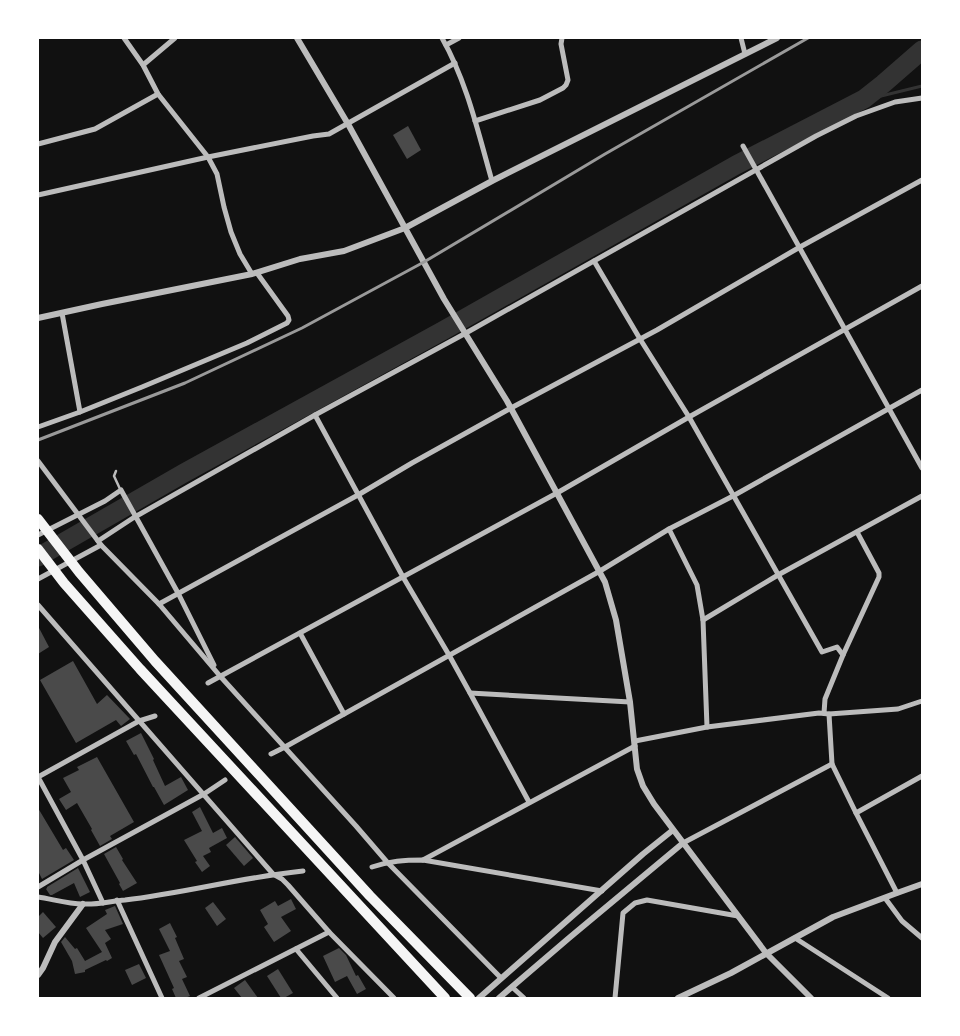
<svg xmlns="http://www.w3.org/2000/svg" width="960" height="1036" font-family="Overpass,sans-serif">
	<rect width="100%" height="100%" fill="#111"/>
	<g fill="none" stroke-linecap="round" stroke-linejoin="round">
		<polyline stroke="#333" stroke-width="3" points="864,99 877,97 922,86"/>
		<polyline stroke="#333" stroke-width="19" points="38,557 184,473 444,330 736,165 864,99 883,84 922,50"/>
	</g>
	<g fill="#4a4a4a">
		<polygon points="408,126 421,150 407,159 393,135"/>
		<polygon points="38,626 49,647 38,654"/>
		<polygon points="73,661 97,704 107,695 130,719 121,726 116,720 76,743 40,680"/>
		<polygon points="141,733 154,759 153,760 165,786 181,777 188,790 164,805 154,787 153,787 136,754 134,755 126,741"/>
		<polygon points="97,757 134,822 110,836 112,839 100,846 91,830 92,829 77,803 66,810 59,799 71,792 63,778 79,770 77,767"/>
		<polygon points="200,807 213,833 222,828 227,838 209,848 211,852 203,856 210,866 202,872 195,862 197,861 184,840 202,831 192,812"/>
		<polygon points="38,808 63,850 66,848 74,860 42,879 38,871"/>
		<polygon points="235,837 253,858 244,866 226,845"/>
		<polygon points="116,847 123,859 122,860 137,883 123,891 119,884 120,883 104,854"/>
		<polygon points="78,868 90,892 80,897 74,883 52,895 50,895 46,889 47,888 47,887"/>
		<polygon points="291,899 296,909 281,917 291,931 274,942 264,927 268,924 260,910 275,901 278,906"/>
		<polygon points="213,902 226,919 217,926 205,908"/>
		<polygon points="115,906 123,924 105,930 111,939 105,943 112,958 107,961 106,960 85,970 85,972 75,974 72,961 61,942 65,937 75,949 77,948 85,961 102,952 86,928 107,914 105,910"/>
		<polygon points="43,912 56,927 43,938 38,932 38,917"/>
		<polygon points="170,923 177,937 175,938 184,959 179,961 187,977 182,979 190,996 185,998 176,998 172,989 174,988 159,955 170,951 159,929"/>
		<polygon points="339,948 346,955 356,976 358,975 366,989 357,994 347,976 335,982 323,956"/>
		<polygon points="139,964 146,978 132,985 125,970"/>
		<polygon points="278,969 293,993 284,998 281,998 267,976"/>
		<polygon points="245,980 258,998 242,998 234,988"/>
	</g>
	<g fill="none" stroke-linecap="round" stroke-linejoin="round">
		<polyline stroke="#bcbcbc" stroke-width="2.5" points="116,471 114,476 120,489"/>
		<g stroke="#bcbcbc" stroke-width="5">
			<polyline points="124,38 143,65 158,94 208,157 217,174 224,207 231,232 240,254 252,274"/>
			<path d="M442,38C467,82 478,132 492,181"/>
			<polyline points="741,38 745,54"/>
			<polyline points="446,45 459,38"/>
			<polyline points="143,65 175,38"/>
			<polyline points="475,121 540,100 563,88 566,85 568,80 561,44 562,38"/>
			<polyline points="38,144 95,129 158,94"/>
			<polyline points="743,146 922,468"/>
			<polyline points="38,195 208,157 313,136 329,134 455,63"/>
			<polyline points="594,261 640,339 689,417 822,652 837,647 843,655"/>
			<polyline points="80,412 142,387 247,343 287,323 289,320 288,316 257,273"/>
			<polyline points="315,415 403,577 449,655 470,693 529,802"/>
			<polyline points="38,427 80,412 62,313"/>
			<polyline points="38,461 101,545 159,604 220,676 356,826 387,862 501,978"/>
			<polyline points="669,529 697,585 703,620 707,727"/>
			<polyline points="38,535 105,501 121,490 178,593 214,665"/>
			<polyline points="98,541 133,518 315,415 466,333 816,136 856,116 895,102 922,98"/>
			<polyline points="38,579 101,545"/>
			<polyline points="159,604 358,495 412,463 511,408 657,330 800,247 922,180"/>
			<polyline points="38,605 273,874 282,879 288,885 329,932 394,998"/>
			<polyline points="703,620 778,575 922,496"/>
			<polyline points="300,633 344,714"/>
			<polyline points="208,683 557,493 689,417 922,286"/>
			<polyline points="470,693 630,702"/>
			<polyline points="824,713 825,699 843,655 879,577 879,573 857,532"/>
			<polyline points="829,714 832,764 856,813 897,893"/>
			<polyline points="635,741 707,727 819,713 829,714 898,709 922,701"/>
			<polyline points="271,754 285,747 600,571 669,529 733,496 922,390"/>
			<polyline points="856,813 922,776"/>
			<polyline points="683,843 832,764"/>
			<polyline points="423,860 635,746"/>
			<path d="M372,867C390,861 404,860 423,860L602,891"/>
			<polyline points="38,887 83,860 204,794 225,780"/>
			<path d="M38,897C52,899 68,904 83,904C97,905 111,901 125,900C185,893 243,877 303,871"/>
			<polyline points="885,898 902,921 922,938"/>
			<polyline points="117,900 162,998"/>
			<polyline points="103,903 83,860 38,777 139,721 155,716"/>
			<polyline points="795,938 888,998"/>
			<polyline points="296,949 337,998"/>
			<polyline points="512,987 524,998"/>
			<polyline points="199,998 329,932"/>
			<polyline points="615,998 623,913 635,903 647,900 738,916"/>
		</g>
		<g stroke="#bcbcbc" stroke-width="6">
			<polyline points="297,38 348,124 444,299 507,401 605,582 616,620 630,702 637,769 643,786 654,804 766,953 811,998"/>
			<polyline points="38,318 102,304 252,274 300,259 344,251 405,228 492,181 777,38"/>
			<polyline points="38,975 43,968 55,942 83,904"/>
			<polyline points="479,998 643,854 673,830"/>
			<polyline points="499,998 569,938 683,843"/>
			<polyline points="678,998 731,973 833,917 897,893 922,884"/>
		</g>
		<g stroke="#f5f5f5" stroke-width="10">
			<polyline points="38,519 79,572 155,661 370,896 470,998"/>
			<polyline points="38,549 64,583 140,669 445,998"/>
		</g>
		<polyline stroke="#9a9a9a" stroke-width="3" points="38,440 185,383 302,328 424,262 605,154 808,38"/>
	</g>
	<rect width="960" height="1036" fill="none" stroke="#ffffff" stroke-width="78"/>
</svg>
